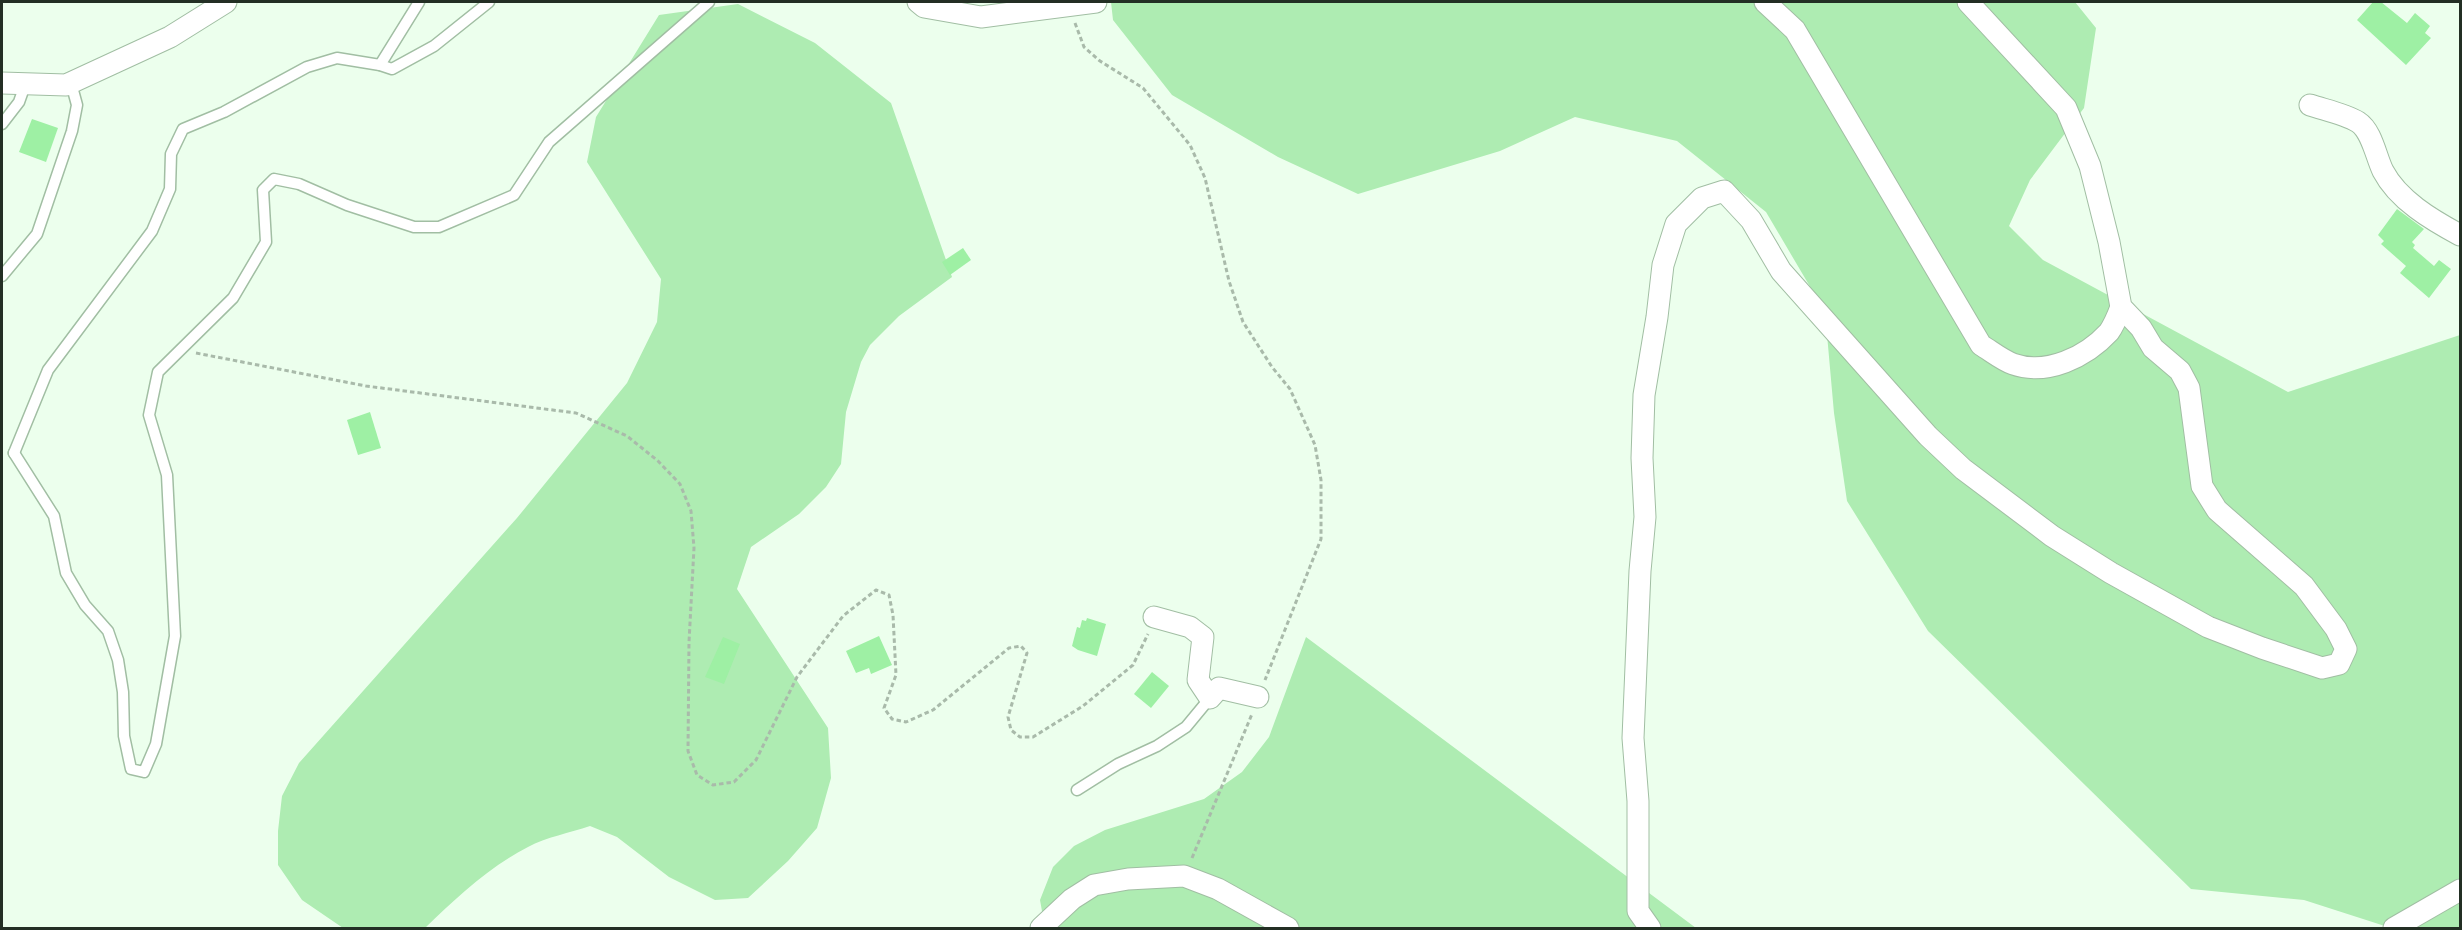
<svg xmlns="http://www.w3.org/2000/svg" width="2462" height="930" font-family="'Asap Condensed',sans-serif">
	<rect width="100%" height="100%" fill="#ecffed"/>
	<g fill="#aeecb2">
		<polygon points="1111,2 2075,2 2096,28 2084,108 2030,180 2009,226 2043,260 2288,392 2460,335 2460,928 2391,928 2304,900 2191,889 1928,631 1847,501 1834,413 1825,312 1766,212 1677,141 1575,117 1500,151 1358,194 1278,157 1172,95 1113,20"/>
		<path d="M738,4L815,43L891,103L952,277L899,316L870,345L861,362L846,412L841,464L826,487L799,514L751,547L737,589L828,728L831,778L817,828L788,861L748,898L715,900L669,877L617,837L590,826C570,833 546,837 528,847C489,867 456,898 425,928H343L302,900L278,865V831L282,796L299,763L517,518L627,383L657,322L661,279L587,162L596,117L659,15Z"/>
		<polygon points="1306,637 1696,928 1045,928 1040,900 1053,867 1074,846 1105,830 1204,799 1242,772 1269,737"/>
	</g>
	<g fill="#9ef0a4">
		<polygon points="2373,2 2381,2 2407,23 2415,13 2430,26 2425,33 2431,38 2406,65 2357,20"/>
		<polygon points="32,119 58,128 46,162 19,152"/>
		<polygon points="2397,209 2424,229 2412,242 2415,245 2413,248 2434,266 2439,260 2451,269 2429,298 2400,273 2406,266 2381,244 2384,241 2378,235"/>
		<polygon points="963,248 971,260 950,275 942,262"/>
		<polygon points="370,412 381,448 358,455 347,420"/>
		<polygon points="1087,618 1106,624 1097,656 1078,650 1072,646 1077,627 1080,628 1082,620 1086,621"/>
		<polygon points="879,636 892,665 871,674 869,668 856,673 846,651"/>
		<polygon points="723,637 740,644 724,684 705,677"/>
		<polygon points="1152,672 1169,686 1151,708 1134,694"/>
	</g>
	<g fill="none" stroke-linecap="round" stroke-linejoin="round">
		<g stroke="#a1bea3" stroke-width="13">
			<g id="service">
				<polyline points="380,65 419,2"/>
				<polyline points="2,124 19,102 25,85"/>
				<polyline points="2,276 37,234 72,131 77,105 71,83"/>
				<polyline points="14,453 54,516 66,573 85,605 108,631 118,660 123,692 124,736 131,769 144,772 156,744 175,636 167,475 149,415 158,372 233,298 266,242 263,190 274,179 299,184 347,205 414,227 439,227 514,195 549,142 709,2"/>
				<polyline points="14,453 48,370 152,231 170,189 171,154 183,129 224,112 307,67 337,58 380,65 392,69 434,46 489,2"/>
				<polyline points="1077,790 1118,764 1157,746 1186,727 1210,698"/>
			</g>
		</g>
		<g stroke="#a1bea3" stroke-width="23">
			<g id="minor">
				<polyline points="918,2 924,7 981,17 1096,2"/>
				<path d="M1765,2L1795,30L1981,345C1991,351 2002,360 2013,364C2047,376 2086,357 2109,332C2114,325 2118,315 2121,307"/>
				<polyline points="2,83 66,85 170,37 226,2"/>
				<path d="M2310,105C2325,110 2345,114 2358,122C2372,131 2376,157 2383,171C2398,200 2432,220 2460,235"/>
				<polyline points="1154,617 1190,627 1203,637 1198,680 1210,698 1219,688 1258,697"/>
				<polyline points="1041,928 1072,899 1094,885 1128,879 1184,876 1218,889 1288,928"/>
				<polyline points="1650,928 1638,911 1638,801 1633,738 1640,571 1645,517 1642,458 1644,395 1657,317 1663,265 1676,224 1702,198 1724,191 1751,220 1781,271 1928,436 1963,469 2052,536 2111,573 2208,627 2262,648 2322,668 2339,664 2346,649 2336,629 2304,586 2217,510 2202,486 2189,388 2180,371 2153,348 2141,328 2121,307 2109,242 2090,166 2066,108 1968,2"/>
				<polyline points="2394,928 2460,890"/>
			</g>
		</g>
		<g stroke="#a9baaa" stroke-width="3" stroke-dasharray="4.5 3" stroke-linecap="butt">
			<polyline points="1075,23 1084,47 1100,61 1143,88 1190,145 1205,178 1229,281 1243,322 1272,367 1290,389 1315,445 1321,480 1321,539 1265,680"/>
			<polyline points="196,353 366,386 576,413 627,436 658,461 680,484 691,511 694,548 689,642 688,751 697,775 713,785 734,782 756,760 797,677 843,616 876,590 889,595 893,615 896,675 884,708 892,719 906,722 933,710 1009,648 1021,646 1027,653 1008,717 1011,730 1020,737 1033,737 1083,706 1133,665 1148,634"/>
			<polyline points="1192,858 1252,714"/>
		</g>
		<use href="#service" stroke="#fff" stroke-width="10"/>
		<use href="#minor" stroke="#fff" stroke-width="21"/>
	</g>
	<rect width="2462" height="930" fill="none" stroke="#232f24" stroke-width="6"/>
</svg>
